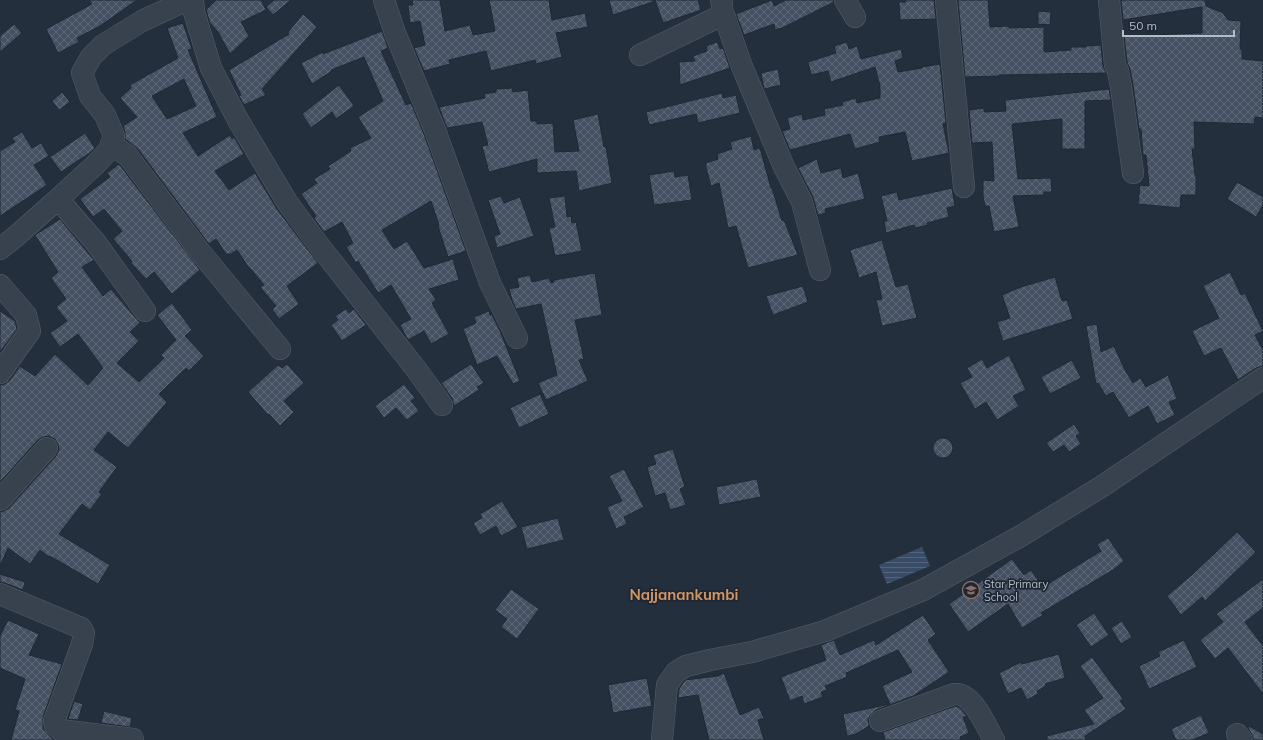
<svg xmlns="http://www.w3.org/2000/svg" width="1263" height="740" font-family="Mulish,sans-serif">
	<defs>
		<pattern id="water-rules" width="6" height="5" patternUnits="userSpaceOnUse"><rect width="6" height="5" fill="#394c67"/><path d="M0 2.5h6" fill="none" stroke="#53647b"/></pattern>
		<pattern id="building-cross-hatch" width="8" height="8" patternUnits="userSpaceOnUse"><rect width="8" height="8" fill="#455162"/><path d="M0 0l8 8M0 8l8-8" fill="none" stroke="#5d6877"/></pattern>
	</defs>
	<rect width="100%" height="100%" fill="#242f3e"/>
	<polygon fill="url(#water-rules)" points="922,547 930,566 887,584 879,565"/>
	<g fill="url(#building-cross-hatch)" stroke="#1f2835" fill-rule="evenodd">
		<polygon points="89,0 137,0 100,26 77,38 79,42 58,53 46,29 92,4"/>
		<polygon points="216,0 261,0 266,10 241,22 249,36 230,54 218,32 210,23 206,10"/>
		<polygon points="274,0 291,0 273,15 266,7"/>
		<polygon points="412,0 440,0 445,31 470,25 473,35 495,31 489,0 549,0 552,20 585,13 588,27 556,33 562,57 536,64 535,60 491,71 486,51 449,60 450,64 424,71 414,48 425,45 420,21 410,23 408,5 413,5"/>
		<polygon points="609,0 653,0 653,2 613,15"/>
		<polygon points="655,0 698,0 701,10 663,23"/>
		<polygon points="772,0 774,6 786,0 833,0 834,2 782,28 775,30 774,24 744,35 736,14"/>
		<polygon points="905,0 934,0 936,19 900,20 899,2 906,2"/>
		<polygon points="958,0 988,0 990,27 1009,26 1009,28 1044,27 1044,52 1071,50 1071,47 1086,47 1086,46 1101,45 1103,66 1106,73 999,75 999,76 965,77"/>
		<polygon points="1121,0 1205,0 1206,6 1223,13 1228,20 1241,21 1240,49 1242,49 1242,59 1263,61 1263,118 1255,117 1254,124 1194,122 1195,149 1192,149 1195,175 1196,175 1196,195 1181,195 1180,208 1138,204 1140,185 1149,186 1146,155 1143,155 1141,129 1139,129 1133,85 1130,69 1127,62 1124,36 1202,33 1202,7 1123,20"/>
		<polygon points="1038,11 1051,12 1050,25 1038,24"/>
		<polygon points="303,14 317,27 262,89 266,95 244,105 239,96 241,95 229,70 289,34 288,32"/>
		<path d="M183,23L192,49L188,50L217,117L183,133L198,156L230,135L232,139L234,137L244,154L215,171L229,190L255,173L277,209L318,263L287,286L299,304L279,319L272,309L276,306L260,287L264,285L250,268H249L237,250L231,254H226L216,239L209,244L138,149L125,139V132L123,126L137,117L120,98L131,88L130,85L178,58L167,28ZM184,79L196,106L167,119L152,96Z"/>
		<polygon points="14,24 22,33 0,52 0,36"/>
		<polygon points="382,31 388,48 381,51 406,105 411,103 424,134 466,251 448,257 438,226 439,225 431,201 382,230 394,249 407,241 424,268 453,259 459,280 429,289 436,300 432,303 449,334 431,344 424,331 408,340 400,325 411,319 391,285 378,293 358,261 356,263 346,247 353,243 342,222 324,232 314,218 316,216 301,194 317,183 314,179 330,169 328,166 351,151 350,148 371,138 358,117 383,101 364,57 331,70 332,71 312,84 301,63 323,52 323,54"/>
		<polygon points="717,42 720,49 723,48 730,68 680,85 679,62 695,61 693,56 707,51 706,46"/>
		<polygon points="847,42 849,49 857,46 861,59 901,49 903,58 895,61 898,72 922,68 922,67 940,64 946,123 943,124 949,153 912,161 905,132 879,137 880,142 855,149 850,134 790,150 782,131 790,129 787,118 802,114 803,120 825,115 824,109 843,105 842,102 856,98 857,103 880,98 880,86 875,67 831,82 828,71 811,75 808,62 836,53 834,46"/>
		<polygon points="778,69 781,85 764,89 761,73"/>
		<polygon points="339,85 354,106 336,119 332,112 311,128 302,114"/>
		<polygon points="512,88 513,92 528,90 531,121 537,121 537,124 553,123 555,152 579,151 573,120 598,114 604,147 606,147 612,183 579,191 576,171 537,173 537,159 489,172 482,146 488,145 482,122 447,128 439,107 485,98 484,94 496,92 496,89"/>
		<polygon points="1109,89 1111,100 1085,101 1085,149 1062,149 1062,119 1012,124 1018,179 1051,178 1052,192 1044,192 1044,195 1013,196 1019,227 994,232 989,206 985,206 983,196 983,180 994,181 992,142 972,143 969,110 984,108 984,112 1006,111 1005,100"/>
		<polygon points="62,92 70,102 59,110 52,101"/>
		<polygon points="722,93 723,98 736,95 740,113 698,123 696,114 649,125 646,112"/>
		<polygon points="22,132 32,148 41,143 49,156 34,165 47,185 0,216 0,151 15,142 12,138"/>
		<polygon points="85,133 95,148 91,152 61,172 50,157"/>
		<polygon points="751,136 754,150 760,148 771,188 772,188 782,221 784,220 798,255 748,268 736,226 728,228 719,183 711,186 706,168 706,163 718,159 717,154 732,149 730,142"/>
		<polygon points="817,159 821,173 841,168 843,178 858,173 865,199 825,209 826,213 818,215 813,197 798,168"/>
		<polygon points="119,164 200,270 172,294 154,272 146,279 131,263 132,261 113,239 122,231 104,209 93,217 80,199 110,177 107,173"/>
		<polygon points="674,171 675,177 688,175 692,200 654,205 649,175"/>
		<polygon points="1237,182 1263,197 1263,205 1256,217 1227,199"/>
		<polygon points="952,188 955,206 947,208 949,217 927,223 928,225 915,228 914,225 886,233 884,221 887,221 881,196 897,192 899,200"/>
		<polygon points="501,196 504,203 520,197 534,236 497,248 494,236 500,234 488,200"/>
		<polygon points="565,196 567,217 571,216 572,223 576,222 582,251 555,256 549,228 555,227 549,198"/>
		<polygon points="60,219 94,260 82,267 103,296 111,289 140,323 130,332 139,341 117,363 139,382 164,358 161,355 176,340 157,315 172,303 192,330 185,336 204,356 189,371 186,368 159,394 167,402 128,448 108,432 94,450 117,467 99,492 102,494 90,510 82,504 59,534 110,565 98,584 50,556 49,557 40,550 30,564 8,548 0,566 0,512 4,511 9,508 56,456 59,450 58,444 55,439 49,436 43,437 38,440 0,482 0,385 5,384 10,380 20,366 35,376 55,354 88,385 103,368 78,334 60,347 50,333 67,321 56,307 66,299 51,278 58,272 35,235"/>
		<polygon points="882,240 896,287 908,284 917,318 882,326 876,300 882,299 876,272 859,278 850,250"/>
		<polygon points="1230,272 1241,295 1245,293 1263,331 1255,335 1263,350 1263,366 1256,368 1238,380 1221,348 1204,356 1192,331 1219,318 1203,286"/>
		<polygon points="595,273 602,315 575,320 584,359 579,360 588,381 546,400 538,383 557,375 541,304 516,309 512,300 509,289 519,287 517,278 530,275 532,282 549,278 551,283 554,282 554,280"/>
		<polygon points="1055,277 1062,301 1067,300 1073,319 1003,341 997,322 1010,318 1002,295 1021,287"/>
		<polygon points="803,286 808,302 773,315 766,296"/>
		<polygon points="346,309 349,313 354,309 366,325 342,341 331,325 338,320 335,316"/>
		<polygon points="0,311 15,321 17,329 0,352"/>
		<polygon points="489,311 490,315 492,315 500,331 520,381 513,384 497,356 477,365 463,329 476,323 474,317"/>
		<polygon points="1097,324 1101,352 1114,346 1125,370 1133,383 1140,378 1146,387 1168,375 1177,399 1169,402 1175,415 1157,424 1148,406 1129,418 1113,392 1106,396 1098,383 1096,384 1086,326"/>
		<polygon points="1009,355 1026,390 1013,396 1019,406 997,420 986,402 975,409 960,383 972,377 967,368 982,359 987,368"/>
		<polygon points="1072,360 1081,378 1050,394 1041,377"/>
		<polygon points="287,364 304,383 284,401 294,412 280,426 269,414 268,415 248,392 278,365 282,368"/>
		<polygon points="471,364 484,383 477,387 479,390 454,406 452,398 441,383"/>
		<polygon points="404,384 415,398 411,401 419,411 407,420 396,408 384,418 375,406"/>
		<polygon points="540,394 549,414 519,428 510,408"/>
		<polygon points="1074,424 1080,433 1076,436 1081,444 1069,452 1064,445 1053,452 1046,443"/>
		<circle cx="943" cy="448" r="10"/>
		<polygon points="673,449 685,487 680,489 686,505 670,510 665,493 655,496 647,467 656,464 653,455"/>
		<polygon points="624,469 644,507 624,517 627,524 616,529 607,507 622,501 609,476"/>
		<polygon points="757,479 761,497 719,505 716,487"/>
		<polygon points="502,501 518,527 501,536 496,526 480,535 473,523 482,518 480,514"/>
		<polygon points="558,518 564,540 527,549 521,527"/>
		<polygon points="1237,532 1256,552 1205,601 1202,597 1181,615 1167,596 1194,573"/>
		<polygon points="1108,538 1124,561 1113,570 1041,613 1043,615 1022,628 1008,604 968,632 949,604 1012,559 1024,575 1031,570 1043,587 1101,551 1097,544"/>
		<polygon points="0,574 25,582 23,590 5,583 0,582"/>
		<polygon points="1263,579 1263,608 1245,622 1263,646 1263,694 1228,648 1215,659 1200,640 1223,622 1216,614"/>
		<polygon points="511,589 539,609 517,639 501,627 507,619 495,610"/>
		<polygon points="1094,613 1109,635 1091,647 1076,625"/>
		<polygon points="923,615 936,634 928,640 949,672 913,696 876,710 871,714 868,719 869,726 856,734 847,736 843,714 890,704 882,686 912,672 898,650 846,673 847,677 825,686 827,690 821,692 823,697 804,704 802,696 790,701 781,677 826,660 821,645 834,640 840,655 874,640 876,645"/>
		<polygon points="8,620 39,634 29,655 62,664 43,717 43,729 48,735 54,740 11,740 19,711 15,710 25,679 0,668 0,636"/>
		<polygon points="1122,621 1132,637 1121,644 1111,628"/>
		<polygon points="1184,640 1197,667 1149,689 1139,666 1160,656 1158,652"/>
		<polygon points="1059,654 1065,678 1045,684 1046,686 1037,691 1038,694 1027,700 1021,688 1008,694 999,673 1021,662 1022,664"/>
		<polygon points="1092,657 1123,699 1120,701 1126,709 1085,736 1086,740 1047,740 1047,736 1094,724 1084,710 1103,698 1080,666"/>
		<polygon points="724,673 740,715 759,707 764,718 758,720 764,740 709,740 698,695 678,698 679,689 685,680 718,676"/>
		<polygon points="647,678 652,706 613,713 608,685"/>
		<polygon points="74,701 83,704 78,720 68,719"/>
		<polygon points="955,706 960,708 967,716 963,717 969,733 960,737 961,740 885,740 883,732"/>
		<polygon points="104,711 132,718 130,727 101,723"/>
		<polygon points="1201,715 1209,733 1192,740 1176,740 1171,729"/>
		<polygon points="1249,726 1263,734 1263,740 1254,740 1251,733 1248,728"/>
	</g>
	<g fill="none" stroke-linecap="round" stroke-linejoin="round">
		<g stroke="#565f6c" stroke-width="22">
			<g id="minor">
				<polyline points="193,0 194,12 211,68 238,120 287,202 318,244 416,369 442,405"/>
				<polyline points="384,0 395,33 435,130 490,283 517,338"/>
				<polyline points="845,0 855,17"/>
				<polyline points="946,0 964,187"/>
				<polyline points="1109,0 1115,65 1118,71 1121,87 1133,173"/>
				<polyline points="722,9 741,64 784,167 802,202 820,270"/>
				<polyline points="640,55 716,18 722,12 722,4 721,0"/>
				<polyline points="111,144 128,156 201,253 280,349"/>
				<polyline points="58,199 96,243 145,311"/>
				<polyline points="0,249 14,238 58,199 95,165 109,150 114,136 105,115 90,96 82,73 91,57 103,45 142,21 187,0"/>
				<polyline points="0,285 26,315 30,331 0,373"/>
				<polyline points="0,500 47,448"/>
				<polyline points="0,594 81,628 84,633 82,644 54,721 55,726 60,730 133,739"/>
				<path d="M880,721L954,694C973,692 986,726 994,740"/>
				<polyline points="1237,734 1242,740"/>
				<polyline points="662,740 667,685 676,672 686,666 710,660 752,652 825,631 923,590 1019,537 1101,487 1263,378"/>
			</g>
		</g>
		<use href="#minor" stroke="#38414e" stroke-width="21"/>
	</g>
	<defs>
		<g id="school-ring" transform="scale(0.9)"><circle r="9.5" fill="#1d2633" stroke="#8d6e63" stroke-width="1.5"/><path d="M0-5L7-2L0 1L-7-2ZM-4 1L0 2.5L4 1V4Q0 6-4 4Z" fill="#8d6e63"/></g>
	</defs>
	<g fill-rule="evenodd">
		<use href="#school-ring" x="971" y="590"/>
	</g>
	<g text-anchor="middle" stroke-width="3.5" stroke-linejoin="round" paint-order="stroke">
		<g font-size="11" fill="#b4bcc9" stroke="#1d2633" text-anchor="start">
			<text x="984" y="588">Star Primary<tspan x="984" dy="13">School</tspan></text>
		</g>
		<g font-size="15" font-weight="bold" fill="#d59563" stroke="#1d2633">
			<text x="684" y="600">Najjanankumbi</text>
		</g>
	</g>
	<path d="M1123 30v6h111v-6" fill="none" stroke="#b4bcc9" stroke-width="2"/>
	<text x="1129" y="30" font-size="12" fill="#b4bcc9" stroke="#1d2633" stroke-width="3" paint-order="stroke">50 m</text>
</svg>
